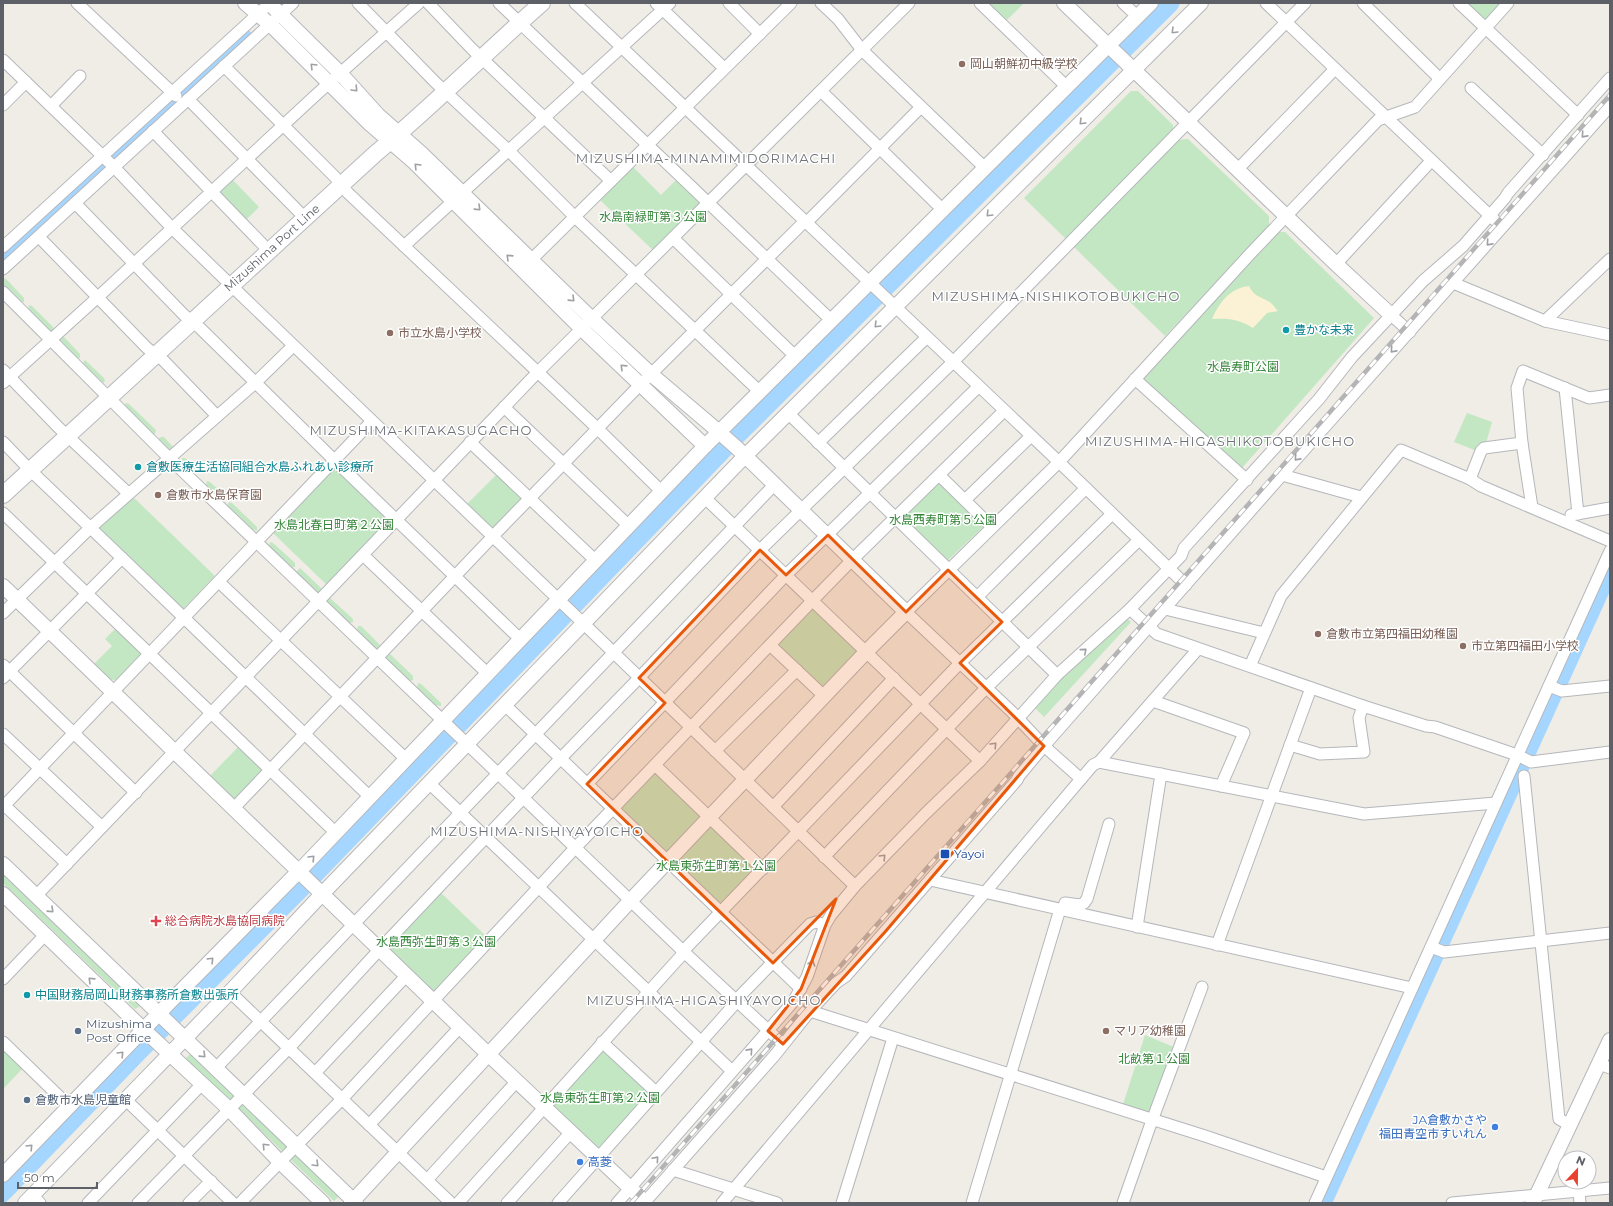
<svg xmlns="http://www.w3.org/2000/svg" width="1613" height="1206" font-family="Montserrat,'Noto Sans JP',sans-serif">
	<rect width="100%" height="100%" fill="#efede5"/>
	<g fill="#c2e7c2">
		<polygon points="985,3 1024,3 1004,23"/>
		<polygon points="1467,3 1502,3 1487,21"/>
		<polygon points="1131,91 1138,91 1173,125 1173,132 1067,240 1024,198"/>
		<polygon points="1188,139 1269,216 1269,227 1165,336 1074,247 1177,140"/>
		<polygon points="633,167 661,195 677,179 702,204 655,252 600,200"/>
		<polygon points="230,177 259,207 245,221 216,191"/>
		<polygon points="1277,232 1285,232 1374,318 1242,468 1142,379"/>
		<polygon points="3,278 6,279 24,298 24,302 20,302 3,284"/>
		<polygon points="29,305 32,306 56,330 52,333 28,310"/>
		<polygon points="61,337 64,337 80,354 80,358 76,358 59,341"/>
		<polygon points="85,360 104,378 105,381 103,383 82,364"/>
		<polygon points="126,403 129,404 156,430 155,434 153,434 124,406"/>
		<polygon points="1467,413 1492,422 1486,443 1477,451 1454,442"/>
		<polygon points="161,437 164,437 173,447 170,451 159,441 159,438"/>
		<polygon points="182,458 185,458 195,467 195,471 191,472 181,462"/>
		<polygon points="337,466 393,519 328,586 273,533"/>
		<polygon points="498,473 525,498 494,530 467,504"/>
		<polygon points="940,480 985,525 945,563 900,518"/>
		<polygon points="207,481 210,482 221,492 220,496 217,497 206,485"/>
		<polygon points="131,495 215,576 182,610 96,527"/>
		<polygon points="229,502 232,503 257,527 257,531 249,528 227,506"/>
		<polygon points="270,542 273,543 295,563 295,567 291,567 269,546"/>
		<polygon points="300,568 322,589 323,591 319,594 296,572"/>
		<polygon points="329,597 353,619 353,622 349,623 327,601 327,599"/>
		<polygon points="814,606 858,652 822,690 775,645"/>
		<polygon points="1126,619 1129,620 1131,622 1044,717 1034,707 1058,680"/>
		<polygon points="358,626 361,626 381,646 377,650 357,630"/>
		<polygon points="117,627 143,652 116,680 107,679 93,665 112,646 105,639"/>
		<polygon points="389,653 413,676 413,680 410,681 385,658 385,656"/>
		<polygon points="418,683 421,684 441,703 441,706 434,705 417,688"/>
		<polygon points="240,745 266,771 236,802 209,777"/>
		<polygon points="656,770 702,815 665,853 619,808"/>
		<polygon points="712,824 758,866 720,907 675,864"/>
		<polygon points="3,875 139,1005 139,1007 135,1009 3,883"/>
		<polygon points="440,892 487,937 434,992 387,946"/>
		<polygon points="1145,1035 1176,1048 1152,1114 1122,1108"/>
		<polygon points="3,1046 24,1067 3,1089"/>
		<polygon points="604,1047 649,1092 598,1149 552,1104"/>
		<polygon points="190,1054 234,1096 234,1099 230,1101 185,1059"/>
		<polygon points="240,1103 243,1104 289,1148 284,1153 238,1108"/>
		<polygon points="294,1155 297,1156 339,1196 334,1201 292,1161 291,1157"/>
	</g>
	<path fill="#fbf2d5" d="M1249,286C1253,295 1260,297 1268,301C1272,303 1275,308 1278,311L1267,313L1253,328C1239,319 1228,318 1212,319C1219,303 1230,288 1249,286Z"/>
	<polygon fill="#a5d6ff" points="287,3 114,162 105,167 3,263 3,252 248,30"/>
	<polygon fill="#efede5" points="277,3 288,3 252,34 248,29"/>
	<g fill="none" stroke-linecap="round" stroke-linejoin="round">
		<g stroke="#a5d6ff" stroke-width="3">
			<polyline points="1124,56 1179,3"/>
			<polyline points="737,444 1119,61"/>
			<polyline points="315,882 731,449"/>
			<polyline points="175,1024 310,887"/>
			<polyline points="159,1040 169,1030"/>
			<polyline points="3,1203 154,1045"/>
		</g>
		<g stroke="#a5d6ff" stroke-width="19">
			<polyline points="3,1192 139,1051 301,888 738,434 1170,3"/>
			<polyline points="1322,1203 1610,568"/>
		</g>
		<g stroke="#b5b7bc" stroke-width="13">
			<g id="minor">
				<polyline points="77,3 176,96"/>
				<polyline points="358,3 435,82 508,150 575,217 759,391"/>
				<polyline points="428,3 472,49 611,181"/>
				<polyline points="499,3 831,320"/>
				<polyline points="575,3 1059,462 1186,585"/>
				<polyline points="656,3 724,68"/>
				<polyline points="729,3 760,34"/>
				<polyline points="821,3 838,19 862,50 985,168"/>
				<polyline points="980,3 1067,87"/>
				<polyline points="1123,3 1137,16"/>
				<polyline points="1266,3 1502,227"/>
				<polyline points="1363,3 1440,79"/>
				<polyline points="1459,3 1578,115"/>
				<polyline points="3,60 114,167 172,228 239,293 583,623 855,886"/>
				<polyline points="224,66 335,177 348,193 598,429 661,491"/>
				<polyline points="1471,88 1543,155"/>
				<polyline points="821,91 943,210"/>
				<polyline points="188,99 305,218"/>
				<polyline points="3,105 26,82"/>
				<polyline points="51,106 80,76"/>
				<polyline points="153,131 269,251"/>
				<polyline points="1237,170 1335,69"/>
				<polyline points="75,203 184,315 200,328 329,455 520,639"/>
				<polyline points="806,223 921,107"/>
				<polyline points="39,237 147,348 164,361 217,416"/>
				<polyline points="673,238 795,356"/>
				<polyline points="404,246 670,3"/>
				<polyline points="3,247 270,3"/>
				<polyline points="1336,264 1431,161"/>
				<polyline points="525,266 791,3"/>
				<polyline points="3,269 293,3"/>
				<polyline points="1453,283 1545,321 1610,335"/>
				<polyline points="3,292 169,458 684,952 783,1044"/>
				<polyline points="1391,315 1410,332"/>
				<polyline points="1545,321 1610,259"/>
				<polyline points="3,370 59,428 128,493"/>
				<polyline points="1135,379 1247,480"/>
				<polyline points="3,383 98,297 318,93 419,3"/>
				<polyline points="1565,388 1578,514"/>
				<polyline points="504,407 628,525"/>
				<polyline points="788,413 1057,675"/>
				<polyline points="3,442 30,470 122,558 3,678"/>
				<polyline points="470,442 595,560"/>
				<polyline points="818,443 926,338"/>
				<polyline points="939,475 992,527"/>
				<polyline points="1282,475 1361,497"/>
				<polyline points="1470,479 1481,486 1610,541"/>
				<polyline points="704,497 980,761"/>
				<polyline points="965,500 1031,436"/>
				<polyline points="1532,507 1522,443 1517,388 1523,371 1589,398 1610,395"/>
				<polyline points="3,513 336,833"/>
				<polyline points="1571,515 1610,508"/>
				<polyline points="363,555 487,673"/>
				<polyline points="122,558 370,797"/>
				<polyline points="219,582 406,759"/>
				<polyline points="977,597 1086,488"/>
				<polyline points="1130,609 1157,634 1363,706 1426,726 1435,727 1517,755 1531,762 1610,752"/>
				<polyline points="1165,609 1264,633"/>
				<polyline points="3,613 90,528 255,383 293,346"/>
				<polyline points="770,645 824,696"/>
				<polyline points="3,665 136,793"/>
				<polyline points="1250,666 1281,596 1401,450 1470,479 1481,451 1484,448 1522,443"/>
				<polyline points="1549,686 1562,691 1610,686"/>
				<polyline points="1153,701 1244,733 1221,786"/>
				<polyline points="505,705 801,989"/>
				<polyline points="3,734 102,827"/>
				<polyline points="1290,745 1320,754 1364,752 1359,718 1363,706"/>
				<polyline points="715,751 797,670"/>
				<polyline points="1099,762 1364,814 1496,803"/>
				<polyline points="655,765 763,869"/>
				<polyline points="1524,776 1559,1119 1570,1125"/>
				<polyline points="1081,779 1044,746 1012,712 906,612 1059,462 1250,254 1378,120 1415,107 1508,3"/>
				<polyline points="429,783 732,1071"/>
				<polyline points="587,784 786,575 978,387"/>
				<polyline points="3,804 67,864"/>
				<polyline points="3,807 371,422"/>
				<polyline points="773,807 894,678"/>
				<polyline points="233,809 497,532 632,393 804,222"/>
				<polyline points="824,857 986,688 1139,540"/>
				<polyline points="930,880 1412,988"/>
				<polyline points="36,896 535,375 909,3"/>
				<polyline points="1063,910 1065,903 1080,905 1084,903 1087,899 1109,824"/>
				<polyline points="1137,927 1161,774"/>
				<polyline points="1217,945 1311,688"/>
				<polyline points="1431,947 1444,952 1610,933"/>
				<polyline points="3,979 45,935"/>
				<polyline points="230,992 451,1203"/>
				<polyline points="810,1011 1205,1136 1326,1177"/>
				<polyline points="3,1042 69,1106"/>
				<polyline points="602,1042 656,1092"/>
				<polyline points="1599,1064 1610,1068"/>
				<polyline points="216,1068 775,484"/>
				<polyline points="315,1073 407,975"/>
				<polyline points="125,1099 233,1203"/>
				<polyline points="369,1125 460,1027"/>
				<polyline points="673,1170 777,1203"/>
				<polyline points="427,1180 517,1081"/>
				<polyline points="1579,1191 1580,1203"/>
				<polyline points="32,1195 40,1203"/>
				<polyline points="88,1203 202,1084"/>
				<polyline points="138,1203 289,1048 380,949 561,758 639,678 760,550 952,363 1305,3"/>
				<polyline points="189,1203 211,1181"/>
				<polyline points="240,1203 342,1099 576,847 813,600 853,559 1004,411"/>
				<polyline points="458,1203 680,957 687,947 960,663 1112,514"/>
				<polyline points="507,1203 571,1132"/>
				<polyline points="558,1203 732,1007 740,996 810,924 816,922 825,925"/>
				<polyline points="617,1203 793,1002 807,977 825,925 831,915 855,886 926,813 980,761 1057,675 1130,609 1181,556 1184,548 1319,399 1352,357 1423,281 1463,246 1505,198 1508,193 1610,78"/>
				<polyline points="644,1203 775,1055 810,1011 836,983 846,976 1017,780 1019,776 1044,746 1282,475 1610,106"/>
				<polyline points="722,1203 1081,779 1093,765 1099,762 1198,649"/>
				<polyline points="842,1203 893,1038"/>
				<polyline points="972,1203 1060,909"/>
				<polyline points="1123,1203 1150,1126 1202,987"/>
				<polyline points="1315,1203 1610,551"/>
				<polyline points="1452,1203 1610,1188"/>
			</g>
		</g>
		<g stroke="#b5b7bc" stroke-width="16">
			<g id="tertiary">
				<polyline points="245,3 275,29 370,124 414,162 582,329 705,446"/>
				<polyline points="269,3 341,74 378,115 422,154 592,319 652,375 711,425 737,448 906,612 867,651 631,900 351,1203"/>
				<polyline points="1064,3 1336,264 1391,315"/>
				<polyline points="3,586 489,1055 645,1202"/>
				<polyline points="3,864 356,1203"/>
				<polyline points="3,894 144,1030 229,1109 280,1162 323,1203"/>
				<polyline points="3,1175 170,1002 306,864 705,446 1151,3"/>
				<polyline points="25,1203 230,992 322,894 745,456 1201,3"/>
				<polyline points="1533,1203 1610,1040"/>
			</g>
		</g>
		<g stroke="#b6b9bf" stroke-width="18">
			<path id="secondary" d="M3,495L375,154C433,106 486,52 542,3"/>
		</g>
		<use href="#minor" stroke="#fff" stroke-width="11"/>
		<use href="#tertiary" stroke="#fff" stroke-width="14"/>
		<use href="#secondary" stroke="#fff" stroke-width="16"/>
		<g stroke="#b4b4b6" stroke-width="4.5">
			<polyline id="rail" points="631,1203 1610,95"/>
		</g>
		<use href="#rail" stroke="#fff" stroke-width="3" stroke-dasharray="9" stroke-linecap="butt"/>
	</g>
	<defs><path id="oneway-chevron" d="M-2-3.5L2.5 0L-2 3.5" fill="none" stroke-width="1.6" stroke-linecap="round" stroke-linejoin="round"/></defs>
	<g stroke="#9ea0a3">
		<use href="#oneway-chevron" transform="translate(1174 31) rotate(135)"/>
		<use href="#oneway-chevron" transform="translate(313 66) rotate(-135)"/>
		<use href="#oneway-chevron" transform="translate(355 89) rotate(47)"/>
		<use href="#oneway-chevron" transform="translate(1082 122) rotate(135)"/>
		<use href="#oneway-chevron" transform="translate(1584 135) rotate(132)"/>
		<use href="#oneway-chevron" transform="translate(417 166) rotate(-135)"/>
		<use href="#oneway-chevron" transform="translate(478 208) rotate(44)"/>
		<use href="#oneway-chevron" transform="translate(989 214) rotate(135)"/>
		<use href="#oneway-chevron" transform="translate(1489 243) rotate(132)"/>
		<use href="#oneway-chevron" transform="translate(509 257) rotate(-136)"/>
		<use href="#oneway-chevron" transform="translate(572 299) rotate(44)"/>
		<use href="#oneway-chevron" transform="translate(877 325) rotate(135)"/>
		<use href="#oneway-chevron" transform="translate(1393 350) rotate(132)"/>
		<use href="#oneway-chevron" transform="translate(623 367) rotate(-136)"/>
		<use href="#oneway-chevron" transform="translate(1297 458) rotate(132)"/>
		<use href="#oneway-chevron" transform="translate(1084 651) rotate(-41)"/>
		<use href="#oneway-chevron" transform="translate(994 745) rotate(-47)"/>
		<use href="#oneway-chevron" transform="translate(883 857) rotate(-46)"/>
		<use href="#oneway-chevron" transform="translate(312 858) rotate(-46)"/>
		<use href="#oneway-chevron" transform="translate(51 910) rotate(44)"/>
		<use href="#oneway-chevron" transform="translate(211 960) rotate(-45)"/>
		<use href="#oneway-chevron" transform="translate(812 963) rotate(-71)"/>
		<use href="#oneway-chevron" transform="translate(91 980) rotate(-136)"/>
		<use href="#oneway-chevron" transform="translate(750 1051) rotate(-48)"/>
		<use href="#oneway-chevron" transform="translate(121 1054) rotate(-46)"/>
		<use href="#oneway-chevron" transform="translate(203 1055) rotate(44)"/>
		<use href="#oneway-chevron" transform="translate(265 1146) rotate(-134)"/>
		<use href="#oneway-chevron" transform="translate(30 1147) rotate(-46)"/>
		<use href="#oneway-chevron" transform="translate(656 1159) rotate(-49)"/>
		<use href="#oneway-chevron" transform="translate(316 1164) rotate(45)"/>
	</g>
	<path fill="#e8590c" fill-opacity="0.2" stroke="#e8590c" stroke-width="3" stroke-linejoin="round" d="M828,535L906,612L948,570L1002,622L960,663L1044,746L885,932L783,1044L768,1031L801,989L836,899L773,963L587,784L665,703L639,678L760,550L786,575Z"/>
	<g fill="#8d6e63" stroke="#fff" stroke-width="1.5">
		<circle cx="962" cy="64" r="4"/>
		<circle cx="390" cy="333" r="4"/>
		<circle cx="158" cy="495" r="4"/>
		<circle cx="1318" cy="634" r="4"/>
		<circle cx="1463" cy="646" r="4"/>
		<circle cx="1106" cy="1031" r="4"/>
	</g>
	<g fill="#0f9aa8" stroke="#fff" stroke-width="1.5">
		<circle cx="1286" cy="330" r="4"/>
		<circle cx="138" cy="467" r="4"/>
		<circle cx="27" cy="995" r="4"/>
	</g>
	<rect fill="#1a4fb4" stroke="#fff" stroke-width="1.5" x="940" y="849" width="10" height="10" rx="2"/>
	<path fill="#e0444e" stroke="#fff" stroke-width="1.5" d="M154 915h4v4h4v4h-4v4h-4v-4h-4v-4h4z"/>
	<g fill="#5c6f8a" stroke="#fff" stroke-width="1.5">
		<circle cx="78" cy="1031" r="4"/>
		<circle cx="27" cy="1100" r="4"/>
	</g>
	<g fill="#3f7fe0" stroke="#fff" stroke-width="1.5">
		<circle cx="1495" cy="1127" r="4"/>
		<circle cx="580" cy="1162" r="4"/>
	</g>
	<g text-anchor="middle" stroke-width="3" stroke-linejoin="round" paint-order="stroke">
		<g font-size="12" fill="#785e54" stroke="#fff" text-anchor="start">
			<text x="970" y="68">岡山朝鮮初中級学校</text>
			<text x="398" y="337">市立水島小学校</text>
			<text x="166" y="499">倉敷市水島保育園</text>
			<text x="1326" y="638">倉敷市立第四福田幼稚園</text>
			<text x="1471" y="650">市立第四福田小学校</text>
			<text x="1114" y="1035">マリア幼稚園</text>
		</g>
		<g font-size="12" fill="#35853a" stroke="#fff">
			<text x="653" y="221">水島南緑町第３公園</text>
			<text x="1243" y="371">水島寿町公園</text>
			<text x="943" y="524">水島西寿町第５公園</text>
			<text x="334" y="529">水島北春日町第２公園</text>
			<text x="716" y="870">水島東弥生町第１公園</text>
			<text x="436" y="946">水島西弥生町第３公園</text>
			<text x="1154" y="1063">北畝第１公園</text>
			<text x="600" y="1102">水島東弥生町第２公園</text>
		</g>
		<g font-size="12" fill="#5d6066" stroke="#fff">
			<text transform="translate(272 248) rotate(-42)" y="4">Mizushima Port Line</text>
		</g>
		<g font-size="12" fill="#0d838f" stroke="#fff" text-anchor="start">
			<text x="1294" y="334">豊かな未来</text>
			<text x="146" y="471">倉敷医療生活協同組合水島ふれあい診療所</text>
			<text x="35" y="999">中国財務局岡山財務事務所倉敷出張所</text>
		</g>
		<g font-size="12" fill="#164399" stroke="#fff" text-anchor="start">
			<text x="954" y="858">Yayoi</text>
		</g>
		<g font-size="12" fill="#be3a42" stroke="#fff" text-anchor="start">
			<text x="165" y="925">総合病院水島協同病院</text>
		</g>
		<g font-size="12" fill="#4e5e75" stroke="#fff" text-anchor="start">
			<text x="86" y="1028">Mizushima<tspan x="86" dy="14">Post Office</tspan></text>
			<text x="35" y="1104">倉敷市水島児童館</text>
		</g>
		<g font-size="12" fill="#366cbe" stroke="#fff" text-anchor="end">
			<text x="1487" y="1124">JA倉敷かさや<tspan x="1487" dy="14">福田青空市すいれん</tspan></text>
			<text x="588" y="1166" text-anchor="start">高菱</text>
		</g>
		<g font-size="13" letter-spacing="1" fill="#6e7278" stroke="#fff">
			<text x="706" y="163">MIZUSHIMA-MINAMIMIDORIMACHI</text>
			<text x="1056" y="301">MIZUSHIMA-NISHIKOTOBUKICHO</text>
			<text x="421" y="435">MIZUSHIMA-KITAKASUGACHO</text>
			<text x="1220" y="446">MIZUSHIMA-HIGASHIKOTOBUKICHO</text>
			<text x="537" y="836">MIZUSHIMA-NISHIYAYOICHO</text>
			<text x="704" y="1005">MIZUSHIMA-HIGASHIYAYOICHO</text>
		</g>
	</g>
	<rect width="1613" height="1206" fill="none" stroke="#5d6066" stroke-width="8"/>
	<g transform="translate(1577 1170) rotate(22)"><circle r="19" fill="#ffffff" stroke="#bebfc2"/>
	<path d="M0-3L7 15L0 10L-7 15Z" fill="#ea4230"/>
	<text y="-6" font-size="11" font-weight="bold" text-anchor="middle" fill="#5d6066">N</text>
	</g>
	<path d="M18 1182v6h79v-6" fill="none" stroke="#5d6066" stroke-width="2"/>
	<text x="24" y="1182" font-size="12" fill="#5d6066" stroke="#ffffff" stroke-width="3" paint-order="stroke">50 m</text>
</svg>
